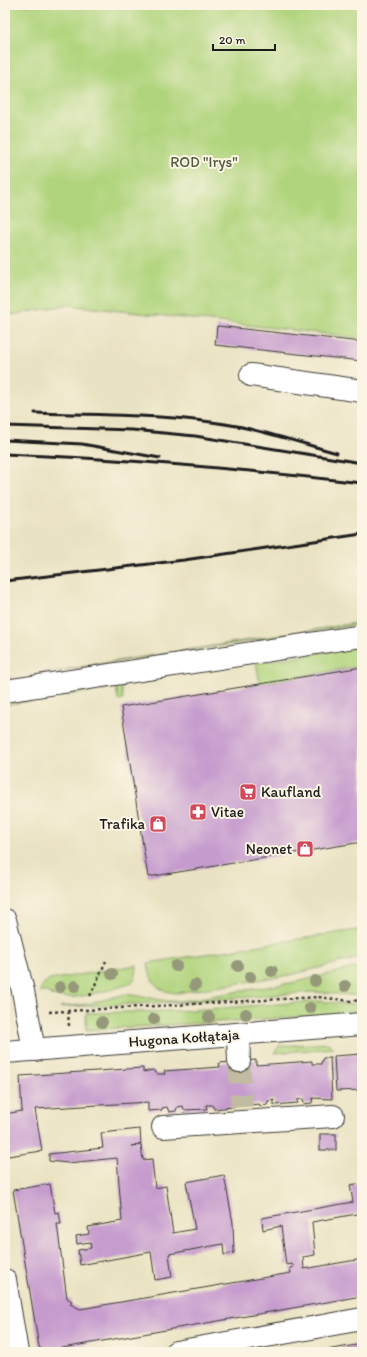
<svg xmlns="http://www.w3.org/2000/svg" width="367" height="1357" font-family="Itim,sans-serif">
	<rect width="100%" height="100%" fill="#fcf5e5"/>
	<filter id="ink" filterUnits="userSpaceOnUse"><feTurbulence type="fractalNoise" baseFrequency=".025" numOctaves="2"/><feDisplacementMap in="SourceGraphic" scale="8" xChannelSelector="R" yChannelSelector="G"/><feConvolveMatrix kernelMatrix="1 2 1 2 8 2 1 2 1" color-interpolation-filters="sRGB"/></filter>
	<filter id="wash" filterUnits="userSpaceOnUse"><feTurbulence type="fractalNoise" baseFrequency=".012" numOctaves="4" result="noise"/><feDisplacementMap in="SourceGraphic" scale="16" xChannelSelector="R" yChannelSelector="G"/><feGaussianBlur stdDeviation="0.9" result="paint"/><feColorMatrix in="noise" values="0 0 0 0 0 0 0 0 0 0 0 0 0 0 0 0 0 1.4 0 .05"/><feComposite in="paint" operator="in"/></filter>
	<g filter="url(#wash)">
		<rect width="100%" height="100%" fill="#eae3c3"/>
		<g fill="#b0d47d" stroke="#66784c">
			<polygon points="5,5 362,5 362,338 67,305 5,316"/>
			<polygon points="362,622 362,624 38,674"/>
			<polygon points="362,646 362,666 260,683 256,663"/>
			<polygon points="121,683 123,699 118,700 116,687 5,705 5,701"/>
			<path d="M362,929V957L290,975L177,993C158,992 150,982 148,963Z"/>
			<path d="M137,965C137,975 135,982 126,985C108,990 60,1006 47,992H40L42,985L49,980Z"/>
			<polygon points="362,966 362,996 314,992 181,1002 60,1007 87,1004 126,994 167,1001 181,1001 296,982"/>
			<polygon points="321,1001 344,1004 362,1004 362,1013 86,1030 86,1013 177,1011"/>
			<polygon points="328,1043 334,1048 274,1053 279,1046"/>
		</g>
		<g id="blocks">
			<g fill="#c69cce">
				<polygon points="217,326 362,342 362,361 215,345"/>
				<polygon points="362,667 362,842 148,877 121,707"/>
				<polygon points="362,1054 362,1090 336,1091 334,1056"/>
				<polygon points="323,1058 330,1058 332,1099 313,1098 312,1103 304,1104 303,1099 297,1100 298,1103 274,1105 274,1100 268,1101 267,1105 260,1106 259,1104 214,1109 212,1105 206,1105 207,1109 184,1110 183,1106 177,1107 176,1111 169,1112 167,1107 162,1108 162,1110 148,1111 148,1102 35,1109 42,1151 8,1156 5,1137 5,1114 22,1111 20,1076 143,1068 143,1072 153,1070 157,1074 165,1074 164,1071 220,1067 219,1063 256,1060 256,1065 312,1061 312,1064 321,1064"/>
				<polygon points="140,1129 141,1144 131,1146 141,1145 143,1160 152,1159 155,1188 166,1186 173,1233 195,1229 186,1182 224,1175 233,1223 234,1253 224,1255 223,1244 169,1254 172,1277 155,1280 151,1252 80,1265 78,1250 91,1248 90,1242 77,1244 76,1236 89,1234 88,1227 122,1221 117,1158 68,1163 49,1161 49,1154 103,1148 101,1133"/>
				<rect x="320" y="1134" width="16" height="16"/>
				<polygon points="362,1183 362,1213 312,1222 315,1255 303,1257 304,1269 362,1259 362,1296 45,1351 39,1347 13,1190 50,1184 55,1213 59,1212 61,1224 57,1224 67,1298 72,1301 70,1304 80,1309 291,1273 290,1268 294,1267 292,1264 286,1265 281,1226 263,1230 262,1218 353,1202 350,1185"/>
				<polygon points="362,1344 362,1352 320,1352 320,1351"/>
			</g>
		</g>
	</g>
	<g filter="url(#ink)">
		<use href="#blocks" fill-opacity="0" stroke="#3b3a35" stroke-width="1"/>
		<g fill="none" stroke-linecap="round" stroke-linejoin="round">
			<polyline stroke="#c1bba2" stroke-width="22" stroke-dasharray="22 11" stroke-linecap="butt" points="239,1061 242,1107"/>
			<g stroke="#3b3a35" stroke-width="24">
				<g id="minor">
					<polyline points="251,375 362,391"/>
					<polyline points="5,691 362,636"/>
					<polyline points="5,920 23,991 34,1050"/>
					<polyline points="238,1034 239,1061"/>
					<polyline points="5,1052 362,1024"/>
					<polyline points="163,1127 333,1116"/>
					<polyline points="5,1280 17,1352"/>
					<polyline points="176,1352 362,1319"/>
				</g>
			</g>
			<g stroke="#3b3a35" stroke-width="2.5" stroke-dasharray="3 3" stroke-linecap="butt">
				<polyline points="90,996 106,961"/>
				<polyline points="68,1011 69,1026"/>
				<polyline points="49,1012 318,997 351,1001 362,1000"/>
			</g>
			<use href="#minor" stroke="#fff" stroke-width="22"/>
			<g stroke="#1c1c1c" stroke-width="3">
				<path d="M35,413C102,415 171,414 237,426C271,433 304,444 337,453"/>
				<polyline points="5,426 132,430 195,436 362,463"/>
				<polyline points="5,440 82,444 160,458"/>
				<path d="M5,454C125,459 243,469 362,483"/>
				<polyline points="5,581 184,560 362,534"/>
			</g>
		</g>
		<g fill="#95997a">
			<circle cx="176" cy="966" r="6"/>
			<circle cx="238" cy="966" r="6"/>
			<circle cx="272" cy="971" r="6"/>
			<circle cx="112" cy="974" r="6"/>
			<circle cx="250" cy="977" r="6"/>
			<circle cx="315" cy="981" r="6"/>
			<circle cx="195" cy="985" r="6"/>
			<circle cx="75" cy="986" r="6"/>
			<circle cx="345" cy="986" r="6"/>
			<circle cx="60" cy="987" r="6"/>
			<circle cx="310" cy="1008" r="6"/>
			<circle cx="246" cy="1014" r="6"/>
			<circle cx="209" cy="1017" r="6"/>
			<circle cx="154" cy="1019" r="6"/>
			<circle cx="102" cy="1022" r="6"/>
		</g>
	</g>
	<defs>
		<g id="supermarket-square" transform="scale(0.9)"><rect x="-9" y="-9" width="18" height="18" rx="4" fill="#d1495b" stroke="#fcf5e5"/><path d="M-6-5.5h2.5l.6 2H6L4.5 2H-2.5L-4.4-4H-6ZM-1.5 3.2a1.3 1.3 0 1 0 .1 0ZM3 3.2a1.3 1.3 0 1 0 .1 0Z" fill="#fff"/></g>
		<g id="pharmacy-square" transform="scale(0.9)"><rect x="-9" y="-9" width="18" height="18" rx="4" fill="#d1495b" stroke="#fcf5e5"/><path d="M-2-6h4v4h4v4h-4v4h-4v-4h-4v-4h4Z" fill="#fff"/></g>
		<g id="shop-square" transform="scale(0.9)"><rect x="-9" y="-9" width="18" height="18" rx="4" fill="#d1495b" stroke="#fcf5e5"/><path d="M-5-2.5h2.3a2.7 3.5 0 0 1 5.4 0H5L5.5 6h-11ZM-1.5-2.5h3a1.5 2.3 0 0 0-3 0Z" fill="#fff"/></g>
	</defs>
	<g fill-rule="evenodd">
		<use href="#supermarket-square" x="248" y="792"/>
		<use href="#pharmacy-square" x="198" y="812"/>
		<use href="#shop-square" x="158" y="824"/>
		<use href="#shop-square" x="305" y="849"/>
	</g>
	<g text-anchor="middle" stroke-width="4" stroke-linejoin="round" paint-order="stroke">
		<g font-size="15" fill="#505c3e" stroke="#fcf5e5">
			<text x="204" y="167">ROD "Irys"</text>
		</g>
		<g font-size="15" fill="#1c1c1c" stroke="#fcf5e5" text-anchor="start">
			<text x="261" y="797">Kaufland</text>
			<text x="211" y="817">Vitae</text>
			<text x="145" y="829" text-anchor="end">Trafika</text>
			<text x="292" y="854" text-anchor="end">Neonet</text>
		</g>
		<g font-size="15" fill="#1c1c1c" stroke="#fcf5e5">
			<text transform="translate(184 1038) rotate(-4)" y="5">Hugona Kołłątaja</text>
		</g>
	</g>
	<rect width="367" height="1357" fill="none" stroke="#fcf5e5" stroke-width="20"/>
	<path d="M213 44v6h62v-6" fill="none" stroke="#1c1c1c" stroke-width="2"/>
	<text x="219" y="44" font-size="12" fill="#1c1c1c" stroke="#fcf5e5" stroke-width="3" paint-order="stroke">20 m</text>
</svg>
